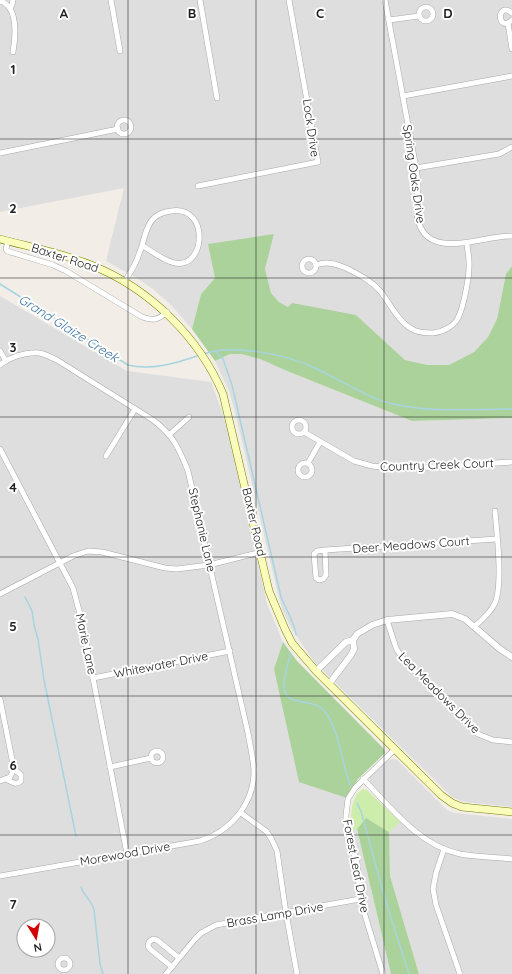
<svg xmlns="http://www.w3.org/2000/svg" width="512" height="974" font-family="Quicksand,sans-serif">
	<rect width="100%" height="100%" fill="#f2eee7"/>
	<g fill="#dfdede" fill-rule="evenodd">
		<polygon points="0,0 512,0 512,266 506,274 497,319 488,337 474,352 449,365 428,365 405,360 356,315 288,307 279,302 271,293 265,269 274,234 215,278 201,294 192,329 171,305 154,290 137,278 106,261 124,188 0,212"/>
		<path d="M0,296L127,371L211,382L220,406L228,432L267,604L283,642L274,669L347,798L344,808V820L346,832L357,829L391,974H0ZM24,926H48V950H24Z"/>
		<polygon points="230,354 241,354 260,359 287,371 412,421 512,418 512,807 464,802 452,797 315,663 291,628 282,609 276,586 236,416 229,391 215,361"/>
		<polygon points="392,759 397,760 447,810 455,813 512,819 512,974 419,974 390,876 389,832 404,818 370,782 370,777 387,761"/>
	</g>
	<path fill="#cdedac" d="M363,789L367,790L400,822L389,832L366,818L357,829L352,831C350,818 350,796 363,789Z"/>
	<g fill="#acd29b">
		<polygon points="274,234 265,269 271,293 279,302 288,307 292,303 356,315 405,360 428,365 449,365 474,352 488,337 497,319 506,274 512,266 512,418 412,421 287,371 260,359 241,354 230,354 215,361 192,329 201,294 215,278 208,244"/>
		<polygon points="283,642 297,661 384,749 385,753 358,779 347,798 299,782 274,669"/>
		<polygon points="366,818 389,832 390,876 419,974 391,974 357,829"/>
	</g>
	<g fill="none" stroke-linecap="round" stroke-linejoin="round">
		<g stroke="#a7d4e0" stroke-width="1.5">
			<path d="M0,284L128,365C151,371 177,363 200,355"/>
			<path d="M215,351L223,359L232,385L281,597C285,607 296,626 296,635"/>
			<path d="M204,354C234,344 284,354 313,367C340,379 365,398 394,404C432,413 473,409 512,409"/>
			<polyline points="25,597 32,611 34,625 38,639 44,680 76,836"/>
			<path d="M291,653C288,665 277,692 291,699C296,701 304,702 309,703C316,705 321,706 325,712C339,729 342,764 350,785"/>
			<polyline points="357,803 361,811 386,902 409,974"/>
			<path d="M81,887C84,896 92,901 94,910L100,964L103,974"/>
		</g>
		<g stroke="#a8a8a8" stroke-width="6">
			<g id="minor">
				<polyline points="111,0 120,51"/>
				<polyline points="200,0 217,98"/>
				<path d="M385,0L416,168C417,174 418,181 418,187C417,196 416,205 417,215C424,264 482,235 512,236"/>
				<path d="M0,2L2,1C4,3 8,5 9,7C17,18 15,40 13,52"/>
				<circle cx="426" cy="14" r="7"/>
				<polyline points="10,8 12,5 13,0"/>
				<path d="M512,13C496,0 497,34 512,20"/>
				<polyline points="389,20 419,16"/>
				<polyline points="508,23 512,49"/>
				<polyline points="403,96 512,76"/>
				<circle cx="124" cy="127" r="7"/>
				<polyline points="0,153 118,129"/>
				<polyline points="416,168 499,154 512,147"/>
				<polyline points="198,186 318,162 289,0"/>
				<path d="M8,241L6,249L7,251L53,265L66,271L142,317C153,321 158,320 167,312"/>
				<circle cx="309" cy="266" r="7"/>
				<path d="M316,265C327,261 336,264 346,268C359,275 371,280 381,292C390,304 399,322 412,329C418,333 426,333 433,333C443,332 454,326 458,318C464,306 470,274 469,261C469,255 467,249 467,243"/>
				<path d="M125,281C130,273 136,264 139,254C144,243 145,226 154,218C159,213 165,212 171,211C210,205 206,269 175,263C164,261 153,252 143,246"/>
				<polyline points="0,351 6,361"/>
				<path d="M0,365C10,357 25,352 39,353C45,354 51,357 57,360L153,420C173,435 179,448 188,471L248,733C250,745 253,758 254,770C254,804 231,831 200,841L0,876"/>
				<circle cx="299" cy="427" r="7"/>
				<polyline points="304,432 354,461 372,466 399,469 512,462"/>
				<polyline points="170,434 189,417"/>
				<polyline points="0,449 73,588 80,614 93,678 127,854"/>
				<polyline points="106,456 135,409"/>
				<polyline points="308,463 320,442"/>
				<circle cx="305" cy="470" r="7"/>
				<polyline points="325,550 326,575 323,579 319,580 316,578 314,554 317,551 325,550 497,539"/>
				<polyline points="0,594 73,556 88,551 102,552 165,568 177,569 209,565 261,552"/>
				<polyline points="387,620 396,648 403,659 472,729 478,734 493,740 512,742"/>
				<path d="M475,626C482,620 491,612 495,603C503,584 497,534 495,511"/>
				<polyline points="93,678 230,651"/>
				<polyline points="0,699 14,769 10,777 0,781"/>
				<circle cx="157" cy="757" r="6"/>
				<polyline points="110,767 151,758"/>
				<path d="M6,779C12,782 16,786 21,781V775L14,769"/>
				<path d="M363,779C392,808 418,845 460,854C477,857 495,857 512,859"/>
				<polyline points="241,813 266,831 271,838 277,851 286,913 297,974"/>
				<polyline points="444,849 436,873 433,889 436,905 460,974"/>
				<circle cx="64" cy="964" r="6"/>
				<polyline points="172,967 150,949 148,946 149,942 153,939 157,940 179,958"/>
				<polyline points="166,974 195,939 201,933 216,925 360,899"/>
				<polyline points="383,974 360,899 357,863 346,826 346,815 348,799 355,788 394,750"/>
			</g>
		</g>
		<g stroke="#a8a8a8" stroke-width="7">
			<g id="tertiary">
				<polyline points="316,671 346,642 353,640 357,634 372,625 387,620 452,614 465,619 500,649 512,657"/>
				<polyline points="329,684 351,655 354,649 353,640"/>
			</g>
		</g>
		<g stroke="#748000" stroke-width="8">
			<path id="secondary" d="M0,239C30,247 62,253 91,265C149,288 199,337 223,394L269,591L285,629L292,643L316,671L441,795L452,803L462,807L512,812"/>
		</g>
		<use href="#minor" stroke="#fff" stroke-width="5"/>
		<use href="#tertiary" stroke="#fff" stroke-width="6"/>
		<use href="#secondary" stroke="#fafcbb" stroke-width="7"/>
	</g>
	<path fill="none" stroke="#212121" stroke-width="1" stroke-opacity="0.55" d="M128,0V974M256,0V974M384,0V974M0,139H512M0,278H512M0,417H512M0,557H512M0,696H512M0,835H512"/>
	<g text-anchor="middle" stroke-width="4" stroke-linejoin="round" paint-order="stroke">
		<g font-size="12" fill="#212121" stroke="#fff">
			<text transform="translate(311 128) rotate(82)" y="4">Lock Drive</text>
			<text transform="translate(414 174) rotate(82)" y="4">Spring Oaks Drive</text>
			<text transform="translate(65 258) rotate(18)" y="4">Baxter Road</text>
			<text transform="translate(437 465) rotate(-2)" y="4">Country Creek Court</text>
			<text transform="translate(254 522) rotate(77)" y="4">Baxter Road</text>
			<text transform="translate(202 530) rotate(77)" y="4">Stephanie Lane</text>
			<text transform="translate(411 545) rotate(-4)" y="4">Deer Meadows Court</text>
			<text transform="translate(86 644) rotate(78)" y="4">Marie Lane</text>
			<text transform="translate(161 665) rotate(-11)" y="4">Whitewater Drive</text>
			<text transform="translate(439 693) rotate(45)" y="4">Lea Meadows Drive</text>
			<text transform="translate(125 854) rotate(-10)" y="4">Morewood Drive</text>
			<text transform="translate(356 866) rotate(79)" y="4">Forest Leaf Drive</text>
			<text transform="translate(275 915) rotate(-10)" y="4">Brass Lamp Drive</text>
		</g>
		<g font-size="13" font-style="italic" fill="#4276a6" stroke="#fff">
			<text transform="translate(69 328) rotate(32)" y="5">Grand Glaize Creek</text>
		</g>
	</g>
	<g font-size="13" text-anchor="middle" font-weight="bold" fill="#212121" stroke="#fff" stroke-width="4" stroke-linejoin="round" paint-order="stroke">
		<text x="64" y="18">A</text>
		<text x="192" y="18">B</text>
		<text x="320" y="18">C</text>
		<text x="448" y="18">D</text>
		<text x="13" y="74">1</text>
		<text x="13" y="213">2</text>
		<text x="13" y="352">3</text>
		<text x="13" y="492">4</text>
		<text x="13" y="631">5</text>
		<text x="13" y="770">6</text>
		<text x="13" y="909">7</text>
	</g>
	<g transform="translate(36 938) rotate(169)"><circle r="19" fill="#ffffff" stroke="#a6a6a6"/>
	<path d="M0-3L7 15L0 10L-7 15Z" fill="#d20003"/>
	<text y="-6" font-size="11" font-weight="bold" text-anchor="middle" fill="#212121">N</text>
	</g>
</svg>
